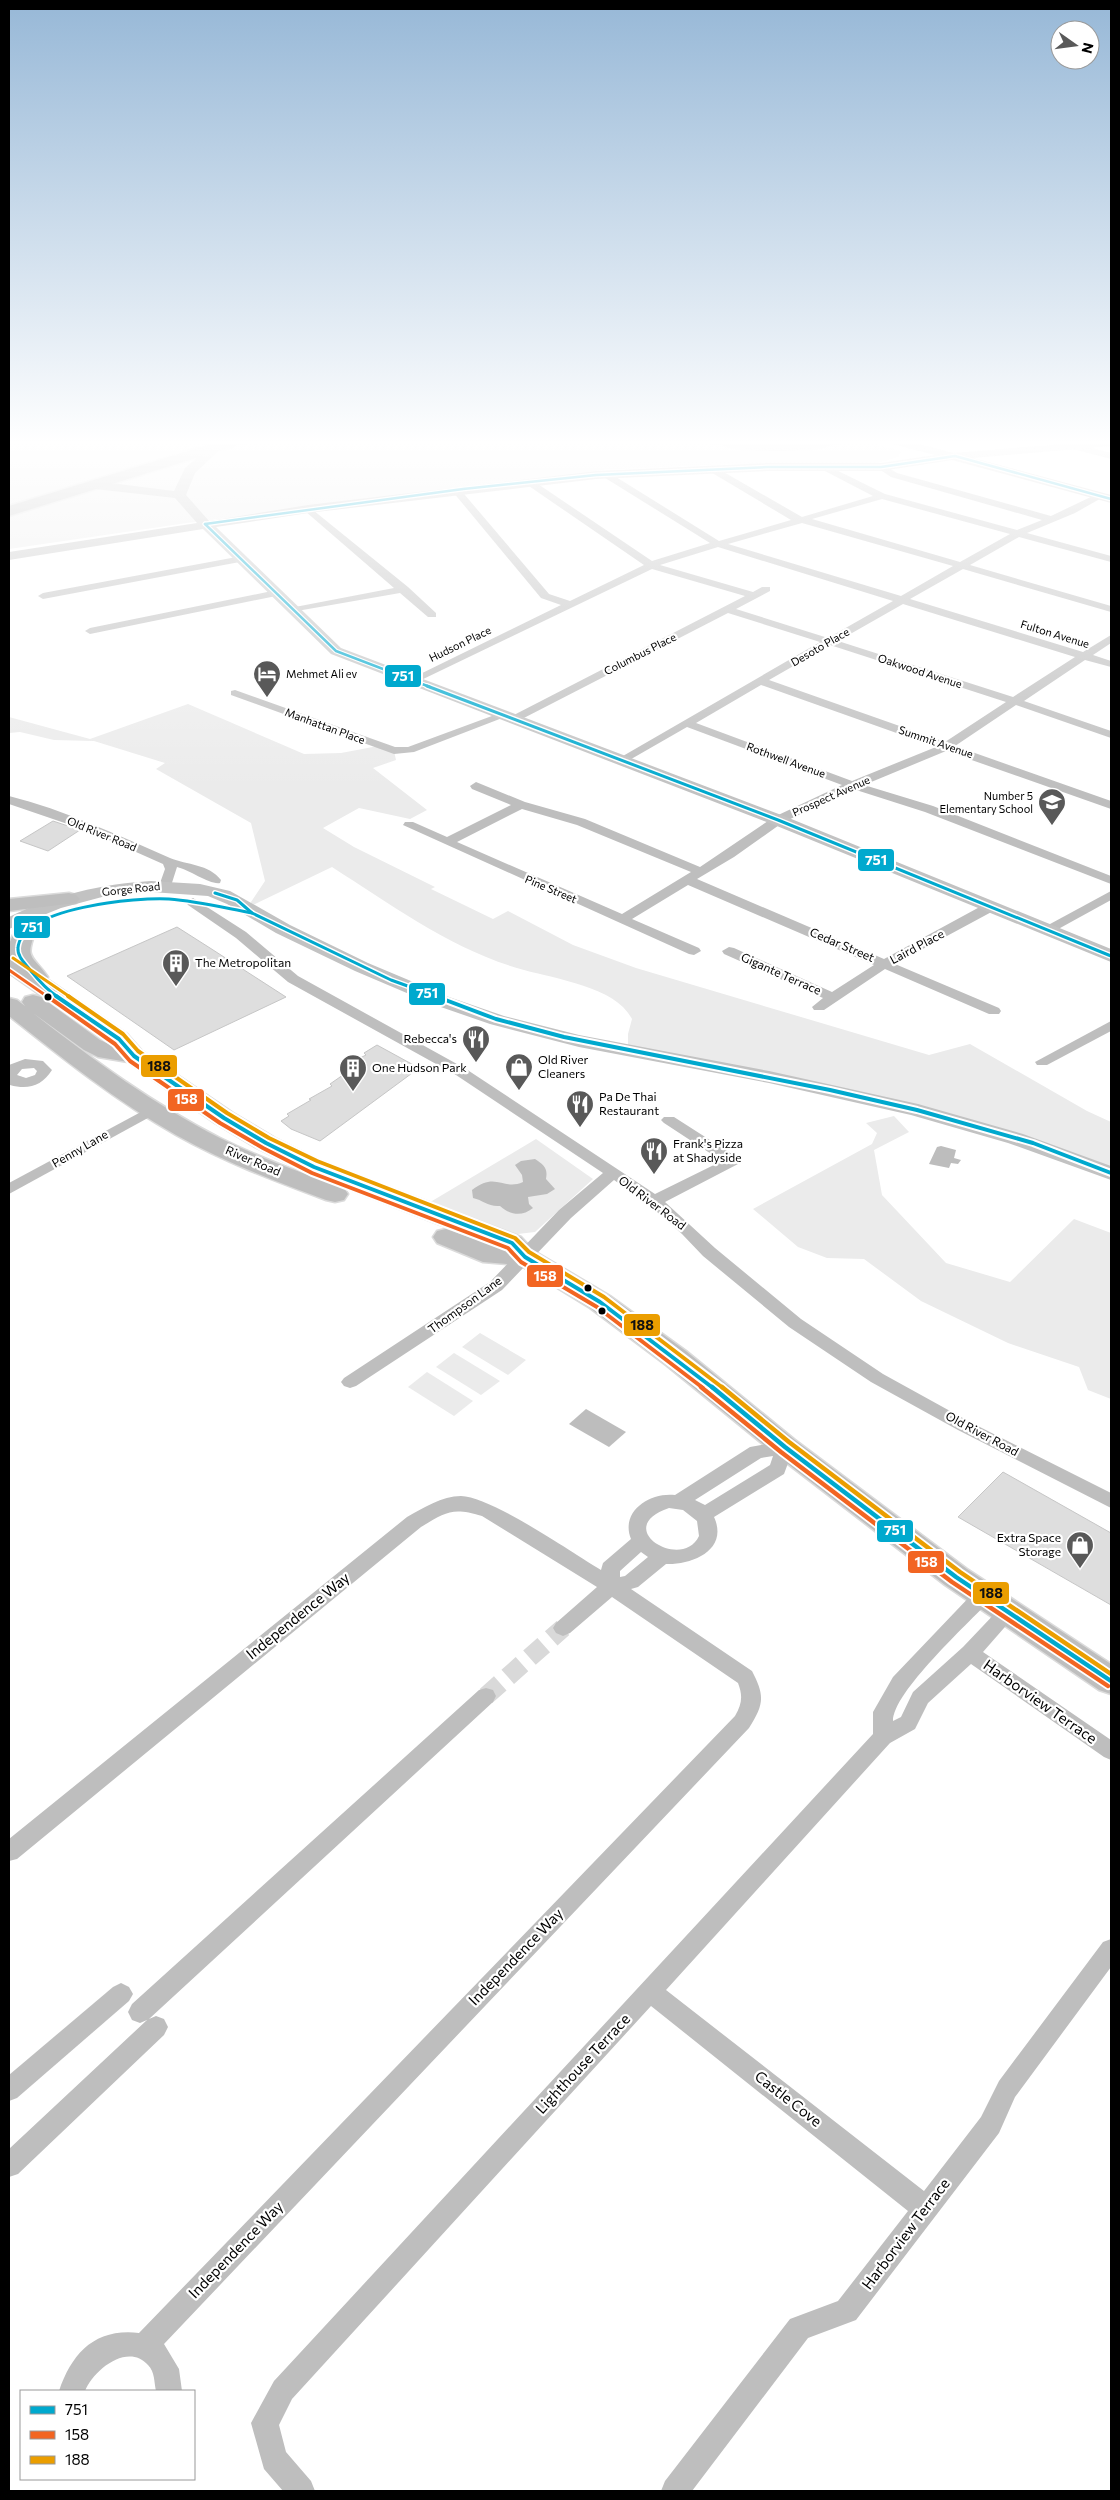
<svg xmlns="http://www.w3.org/2000/svg" width="1120" height="2500" font-family="Commissioner,sans-serif">
	<rect width="100%" height="100%" fill="#fff"/>
	<g fill="#ebebeb">
		<polygon points="9,440 863,440 901,451 898,457 870,465 728,464 603,470 187,523 9,549"/>
		<path d="M188,704L304,754L341,753L378,746L394,751L396,760L373,768L427,810L410,819L359,808L323,828L354,847L435,887L431,889L493,919L508,911L573,945L636,968L929,1055L970,1044L1087,1111L1111,1122V1173L988,1129L628,1050V1034L632,1019C616,987 556,979 524,970C454,951 393,906 332,867L247,908L265,881L251,823L156,769L165,763L94,741L54,740L20,732L9,733V717L90,739Z"/>
		<polygon points="894,1116 909,1132 874,1150 882,1195 946,1263 1010,1282 1074,1219 1111,1233 1111,1399 1088,1390 1079,1367 1008,1343 921,1301 864,1259 827,1258 798,1247 753,1209 872,1144 877,1133 866,1123"/>
		<polygon points="536,1139 593,1179 535,1232 509,1235 427,1204"/>
		<polygon points="480,1333 526,1360 508,1375 462,1347"/>
		<polygon points="454,1353 500,1381 481,1395 436,1367"/>
		<polygon points="427,1372 473,1401 454,1416 408,1387"/>
	</g>
	<g fill="#bdbdbd">
		<polygon points="941,1146 956,1150 954,1158 961,1160 958,1164 951,1163 949,1168 929,1164 937,1147"/>
		<path d="M535,1159C544,1165 548,1168 546,1179L555,1189L547,1194L528,1197L529,1204L533,1208C522,1217 510,1215 500,1206C488,1207 483,1200 473,1198L472,1190C496,1171 503,1191 523,1182L522,1175L515,1165L521,1161Z"/>
		<polygon points="586,1409 626,1432 609,1447 569,1424"/>
	</g>
	<g fill="#dedede" stroke="#c6c6c6">
		<polygon points="53,821 80,830 48,851 20,841"/>
		<polygon points="177,927 210,948 286,997 174,1050 67,976"/>
		<polygon points="377,1045 419,1068 320,1141 291,1129 281,1121 289,1116 287,1114 311,1100 309,1099 332,1086 330,1084 353,1068 350,1067 363,1060 360,1058 366,1055 364,1053"/>
		<polygon points="1003,1472 1111,1533 1111,1605 958,1517"/>
	</g>
	<g fill="none" stroke-linecap="round" stroke-linejoin="round">
		<polyline stroke="#d9d9d9" stroke-width="19" stroke-dasharray="19 10" stroke-linecap="butt" points="486,1696 563,1628"/>
		<g stroke="#dbdbdb" stroke-width="3">
			<g id="primary">
				<polygon points="224,440 246,440 244,443 9,516 9,506"/>
				<path d="M710,440L777,444L844,440L842,443C797,454 757,454 712,443Z"/>
				<polygon points="69,893 76,895 80,899 76,903 9,911 9,899"/>
				<path d="M25,925L33,926L36,931C24,960 33,955 48,977L47,979L127,1034L142,1051L233,1113L275,1138L323,1162L521,1237L534,1251L610,1296L686,1351L795,1440L967,1569L1111,1664V1694L1099,1690L945,1585L775,1454L666,1365L590,1308L520,1265L483,1262L437,1243L433,1237L437,1231L446,1229L500,1248L305,1172L257,1148L215,1123L128,1062L98,1057L84,1050L33,1013C92,1059 153,1104 220,1138C260,1158 302,1173 344,1188L348,1194L344,1200L335,1202L326,1200C275,1181 224,1162 176,1135C116,1101 62,1058 9,1016V998L17,1000L25,1006L22,1002L25,997L33,995L41,997L100,1040L113,1046L9,973V944L17,926Z"/>
			</g>
		</g>
		<g fill="#bebebe" fill-rule="evenodd">
			<polygon points="1072,443 1111,453 1111,459 1069,448 1069,444"/>
			<path d="M826,465L885,494L1017,530L1042,520L891,477L876,467L884,465L897,473L1051,516L1097,494L1105,496L1075,513L1027,533L1111,556V562L1019,537L970,565L1111,606V612L963,569L910,599L1083,652L1111,635V643L1093,655L1111,661V667L1085,660L1024,701L1111,731V738L1016,705L955,746L1111,801V809L946,751L864,785L933,806L1111,876V884L925,812L853,789L782,823L734,857L697,879L884,959L987,903H997L999,906L997,909L895,964L999,1008L1001,1011L999,1014H989L885,969L824,1010H814L812,1007L823,998L724,954L722,951L729,947L734,948L832,992L874,965L688,885L632,919L699,948L701,951L694,955L689,954L403,825L405,822H413L447,837L511,805L472,789L470,786L476,782L525,802L585,819L700,867L774,817L842,785L687,727L626,762H618L616,760L820,642L728,613L518,721H510V717L745,596L652,569L417,682L413,683L408,680L561,605L541,598L453,492V488H459L549,594L570,601L644,565L526,484V480H532L652,561L710,543L602,476V472H608L719,541L791,520L709,471V467H715L802,517L873,496L823,470V466ZM882,499L1010,534L960,562L812,519ZM802,523L953,566L901,596L728,544ZM718,547L893,601L828,638L736,609L770,591V587H762L753,592L660,565ZM903,604L1075,657L1013,697L838,641ZM830,645L1006,702L945,742L769,680ZM761,685L936,747L852,781L696,723ZM522,809L577,825L691,872L622,914L457,842Z"/>
			<polygon points="308,506 408,587 436,613 436,617 428,617 400,593 291,612 291,608 295,607 394,588 305,511 305,507"/>
			<polygon points="242,556 247,559 245,561 43,599 38,596 43,593"/>
			<polygon points="277,590 281,591 281,595 90,634 85,631 90,628"/>
			<polygon points="235,690 395,747 408,747 500,713 504,712 510,715 414,752 394,754 231,695 231,691"/>
			<path d="M9,796C65,810 117,835 170,858C187,865 209,864 221,880L220,883C210,885 190,870 177,867L170,889H160L159,886L165,869L163,864L91,832L9,804Z"/>
			<polygon points="1111,891 1111,900 1051,933 1041,933 1039,930"/>
			<polygon points="193,898 246,932 298,976 466,1069 655,1194 722,1161 664,1123 661,1120 664,1117 674,1117 738,1158 741,1161 738,1164 665,1202 715,1248 801,1319 883,1374 970,1422 1111,1493 1111,1508 958,1430 871,1382 789,1327 703,1256 682,1234 648,1204 614,1180 571,1218 502,1290 356,1386 350,1388 344,1386 341,1382 344,1378 490,1282 559,1210 603,1173 456,1075 288,982 236,938 188,905 186,902"/>
			<polygon points="1111,1021 1111,1031 1047,1065 1037,1065 1035,1062"/>
			<path d="M25,1059L43,1061L52,1070C42,1086 28,1090 10,1085L9,1065ZM34,1068L37,1071L35,1075L26,1078L17,1075L22,1069Z"/>
			<polygon points="152,1106 157,1107 159,1110 157,1113 9,1194 9,1183"/>
			<path d="M785,1441L791,1442L794,1447L784,1474L714,1517C729,1550 692,1565 666,1564L638,1587L631,1589L752,1671C765,1696 764,1704 749,1728L164,2344L179,2369L182,2391H156C154,2382 155,2372 148,2365C128,2342 93,2370 85,2391H59C72,2353 95,2328 139,2333L735,1716C742,1704 743,1696 738,1683L612,1597L570,1633L563,1636L556,1633L553,1628L556,1623L597,1587L482,1516C452,1507 446,1512 421,1527L17,1859L9,1861V1839L407,1517C423,1508 442,1496 461,1496C492,1497 571,1552 601,1570L603,1563L631,1539C620,1512 649,1492 675,1495L750,1447ZM773,1456L770,1465L705,1505L695,1500L761,1458ZM669,1508L683,1510L697,1521L699,1536C682,1572 610,1528 669,1508ZM641,1552L648,1557L625,1576L620,1577V1571Z"/>
			<path d="M983,1588L990,1590L993,1595L990,1600C968,1624 893,1692 893,1721L901,1717L913,1692L963,1647L1001,1607L1008,1604L1015,1607L1018,1612L983,1652L1111,1740V1760L1104,1757L971,1664L928,1703L915,1729L890,1743L666,1990L924,2191L981,2117L999,2081L1103,1942L1111,1939V1967L1015,2097L999,2133L856,2320L808,2338L692,2491H661L665,2481L790,2319L838,2301L908,2211L651,2006L292,2399L279,2425L286,2452L311,2481L315,2491H283L264,2469L251,2423L274,2381L873,1734V1712L893,1677L976,1590Z"/>
			<polygon points="486,1688 493,1690 496,1696 493,1702 149,2019 156,2016 164,2019 168,2027 164,2035 18,2174 9,2177 9,2149 147,2020 140,2023 132,2020 128,2012 132,2004 479,1690"/>
			<polygon points="121,1983 129,1987 133,1994 129,2001 17,2098 9,2101 9,2075 113,1987"/>
		</g>
		<g fill="#c2c2c2" fill-rule="evenodd">
			<polygon points="886,440 906,440 953,453 1111,440 1111,446 973,458 1111,495 1111,503 952,460 881,471 768,471 596,479 308,513 216,527 341,648 784,816 1111,949 1111,962 772,824 331,654 203,529 9,560 9,552 197,523 175,498 95,489 89,485 95,481 174,491 185,468 213,444 217,443 223,447 195,473 186,495 209,521 308,505 596,471 768,463 881,463 935,455 888,443"/>
			<path d="M151,881L200,884L230,891L290,925L368,963L449,997L504,1016L579,1035L769,1071L918,1104L1023,1134L1111,1166V1180L1008,1143L911,1115L769,1083L579,1047L490,1024L435,1005L355,971L276,933L227,904L208,896L151,892L102,897L61,908L9,929V917C54,895 101,884 151,881Z"/>
		</g>
		<use href="#primary" fill="#bebebe" fill-rule="evenodd"/>
		<g stroke="#fff" stroke-width="5">
			<g id="bus-1-far3">
				<polyline points="205,524 336,651 430,687"/>
				<polyline points="205,524 463,489 596,475 768,467 881,467 955,456 1111,499"/>
			</g>
		</g>
		<g stroke="#fff" stroke-width="6">
			<g id="bus-1-far2">
				<polyline points="427,686 778,820 1111,956"/>
				<polyline points="215,893 237,900 252,913 391,980 438,997"/>
				<path d="M58,997C47,990 39,981 31,971C26,964 17,957 18,948C21,907 139,897 169,899C197,901 225,908 252,913"/>
			</g>
		</g>
		<g stroke="#fff" stroke-width="8">
			<g id="bus-1-far1">
				<polyline points="56,996 119,1039 134,1056 224,1118 266,1143 314,1167 512,1243 525,1257 600,1302 713,1388"/>
				<polyline points="435,996 496,1019 564,1037 830,1090 917,1110 1033,1143 1111,1173"/>
			</g>
		</g>
		<g stroke="#fff" stroke-width="8">
			<polyline id="bus-1" points="712,1387 785,1447 956,1577 1111,1681"/>
		</g>
		<g stroke="#fff" stroke-width="6">
			<polyline id="bus-2-far2" points="9,970 48,997"/>
		</g>
		<g stroke="#fff" stroke-width="8">
			<polyline id="bus-2-far1" points="47,996 115,1044 130,1061 220,1123 263,1148 312,1173 508,1248 521,1262 597,1307 703,1388"/>
		</g>
		<g stroke="#fff" stroke-width="8">
			<polyline id="bus-2" points="701,1387 781,1452 952,1582 1108,1686"/>
		</g>
		<g stroke="#fff" stroke-width="6">
			<polyline id="bus-3-far2" points="13,958 70,997"/>
		</g>
		<g stroke="#fff" stroke-width="8">
			<polyline id="bus-3-far1" points="68,996 123,1034 138,1051 227,1113 269,1138 317,1161 515,1238 529,1252 604,1297 723,1388"/>
		</g>
		<g stroke="#fff" stroke-width="8">
			<polyline id="bus-3" points="722,1387 789,1442 960,1572 1111,1674"/>
		</g>
		<use href="#bus-1-far3" stroke="#00a9ce" stroke-width="2.5"/>
		<use href="#bus-1-far2" stroke="#00a9ce" stroke-width="3"/>
		<use href="#bus-1-far1" stroke="#00a9ce" stroke-width="4"/>
		<use href="#bus-1" stroke="#00a9ce" stroke-width="4.5"/>
		<use href="#bus-2-far2" stroke="#f26522" stroke-width="3"/>
		<use href="#bus-2-far1" stroke="#f26522" stroke-width="4"/>
		<use href="#bus-2" stroke="#f26522" stroke-width="4.5"/>
		<use href="#bus-3-far2" stroke="#eb9e00" stroke-width="3"/>
		<use href="#bus-3-far1" stroke="#eb9e00" stroke-width="4"/>
		<use href="#bus-3" stroke="#eb9e00" stroke-width="4.5"/>
	</g>
	<linearGradient id="sky" x2="0" y2="1"><stop stop-color="#97b8d7"/><stop offset="0.56" stop-color="#fff"/><stop offset="1" stop-color="#fff" stop-opacity="0"/></linearGradient>
	<rect width="1120" height="790" fill="url(#sky)"/>
	<defs>
		<g id="hotel-pin" transform="scale(1.4375)"><path d="M0 17L-7.5 6A9.5 9.5 0 1 1 7.5 6Z" fill="#595959" stroke="#fff"/><path d="M-6-4.5h1.5V1H6V5H4.5V3h-9V5H-6ZM-4 0a1.8 1.8 0 1 1 3.6 0ZM.5 0V-2.5h3Q6-2.5 6 0Z" fill="#fff"/></g>
		<g id="school-pin" transform="scale(1.4375)"><path d="M0 17L-7.5 6A9.5 9.5 0 1 1 7.5 6Z" fill="#595959" stroke="#fff"/><path d="M0-5L7-2L0 1L-7-2ZM-4 1L0 2.5L4 1V4Q0 6-4 4Z" fill="#fff"/></g>
		<g id="building-pin" transform="scale(1.4375)"><path d="M0 17L-7.5 6A9.5 9.5 0 1 1 7.5 6Z" fill="#595959" stroke="#fff"/><path d="M-4-6H4V6H1V3H-1V6H-4ZM-2.5-4.3h1.7v1.8h-1.7ZM.8-4.3h1.7v1.8H.8ZM-2.5-1h1.7V.8h-1.7ZM.8-1h1.7V.8H.8Z" fill="#fff"/></g>
		<g id="restaurant-pin" transform="scale(1.4375)"><path d="M0 17L-7.5 6A9.5 9.5 0 1 1 7.5 6Z" fill="#595959" stroke="#fff"/><path d="M-5-6h1v4h1v-4h1v4h1v-4h1v5L-1.5 .5V6h-2V.5L-5-1ZM5-6V6H3V1.5H1.5Q1.5-4 5-6Z" fill="#fff"/></g>
		<g id="shop-pin" transform="scale(1.4375)"><path d="M0 17L-7.5 6A9.5 9.5 0 1 1 7.5 6Z" fill="#595959" stroke="#fff"/><path d="M-5-2.5h2.3a2.7 3.5 0 0 1 5.4 0H5L5.5 6h-11ZM-1.5-2.5h3a1.5 2.3 0 0 0-3 0Z" fill="#fff"/></g>
	</defs>
	<g fill-rule="evenodd">
		<use href="#hotel-pin" x="267" y="674"/>
		<use href="#school-pin" x="1052" y="802"/>
		<use href="#building-pin" x="176" y="963"/>
		<use href="#restaurant-pin" x="476" y="1039"/>
		<use href="#shop-pin" x="519" y="1067"/>
		<use href="#building-pin" x="353" y="1068"/>
		<use href="#restaurant-pin" x="580" y="1104"/>
		<use href="#restaurant-pin" x="654" y="1151"/>
		<use href="#shop-pin" x="1080" y="1545"/>
	</g>
	<g fill="#000" stroke="#fff" stroke-width="2">
		<circle cx="48" cy="997" r="4.5"/>
		<circle cx="588" cy="1288" r="4.5"/>
		<circle cx="602" cy="1311" r="4.5"/>
	</g>
	<g text-anchor="middle" stroke-width="4.5" stroke-linejoin="round" paint-order="stroke">
		<g font-size="11" fill="#000" stroke="#fff">
			<text transform="translate(1055 634) rotate(17)" y="4">Fulton Avenue</text>
			<text transform="translate(460 644) rotate(-26)" y="4">Hudson Place</text>
			<text transform="translate(820 647) rotate(-30)" y="4">Desoto Place</text>
			<text transform="translate(640 654) rotate(-27)" y="4">Columbus Place</text>
			<text transform="translate(920 671) rotate(18)" y="4">Oakwood Avenue</text>
			<text transform="translate(325 726) rotate(20)" y="4">Manhattan Place</text>
			<text transform="translate(936 742) rotate(19)" y="4">Summit Avenue</text>
			<text transform="translate(786 760) rotate(20)" y="4">Rothwell Avenue</text>
			<text transform="translate(831 796) rotate(-24)" y="4">Prospect Avenue</text>
			<text transform="translate(102 834) rotate(22)" y="4">Old River Road</text>
			<text transform="translate(131 889) rotate(-6)" y="4">Gorge Road</text>
			<text transform="translate(551 889) rotate(23)" y="4">Pine Street</text>
		</g>
		<g font-size="11" fill="#000" stroke="#fff" text-anchor="start">
			<text x="286" y="678">Mehmet Ali ev</text>
			<text x="1033" y="800" text-anchor="end">Number 5<tspan x="1033" dy="13">Elementary School</tspan></text>
		</g>
		<g font-size="12" fill="#000" stroke="#fff">
			<text transform="translate(842 945) rotate(23)" y="4">Cedar Street</text>
			<text transform="translate(917 947) rotate(-28)" y="4">Laird Place</text>
			<text transform="translate(781 974) rotate(24)" y="4">Gigante Terrace</text>
			<text transform="translate(80 1149) rotate(-30)" y="4">Penny Lane</text>
			<text transform="translate(253 1161) rotate(23)" y="4">River Road</text>
			<text transform="translate(652 1203) rotate(37)" y="4">Old River Road</text>
			<text transform="translate(465 1305) rotate(-36)" y="4">Thompson Lane</text>
			<text transform="translate(982 1434) rotate(28)" y="4">Old River Road</text>
		</g>
		<g font-size="12" fill="#000" stroke="#fff" text-anchor="start">
			<text x="195" y="967">The Metropolitan</text>
			<text x="457" y="1043" text-anchor="end">Rebecca's</text>
			<text x="538" y="1064">Old River<tspan x="538" dy="14">Cleaners</tspan></text>
			<text x="372" y="1072">One Hudson Park</text>
			<text x="599" y="1101">Pa De Thai<tspan x="599" dy="14">Restaurant</tspan></text>
			<text x="673" y="1148">Frank's Pizza<tspan x="673" dy="14">at Shadyside</tspan></text>
			<text x="1061" y="1542" text-anchor="end">Extra Space<tspan x="1061" dy="14">Storage</tspan></text>
		</g>
		<g font-size="15" fill="#000" stroke="#fff">
			<text transform="translate(298 1616) rotate(-39)" y="5">Independence Way</text>
			<text transform="translate(1040 1702) rotate(35)" y="5">Harborview Terrace</text>
			<text transform="translate(516 1957) rotate(-46)" y="5">Independence Way</text>
			<text transform="translate(583 2064) rotate(-47)" y="5">Lighthouse Terrace</text>
			<text transform="translate(788 2099) rotate(38)" y="5">Castle Cove</text>
			<text transform="translate(906 2234) rotate(-53)" y="5">Harborview Terrace</text>
			<text transform="translate(236 2250) rotate(-46)" y="5">Independence Way</text>
		</g>
	</g>
	<g stroke="#fff" stroke-width="2">
		<rect x="384" y="664" width="38" height="24" rx="5" fill="#00a9ce"/>
		<rect x="857" y="848" width="38" height="24" rx="5" fill="#00a9ce"/>
		<rect x="13" y="915" width="38" height="24" rx="5" fill="#00a9ce"/>
		<rect x="408" y="982" width="38" height="24" rx="5" fill="#00a9ce"/>
		<rect x="140" y="1054" width="38" height="24" rx="5" fill="#eb9e00"/>
		<rect x="167" y="1088" width="38" height="24" rx="5" fill="#f26522"/>
		<rect x="526" y="1264" width="38" height="24" rx="5" fill="#f26522"/>
		<rect x="623" y="1313" width="38" height="24" rx="5" fill="#eb9e00"/>
		<rect x="876" y="1519" width="38" height="24" rx="5" fill="#00a9ce"/>
		<rect x="907" y="1550" width="38" height="24" rx="5" fill="#f26522"/>
		<rect x="972" y="1581" width="38" height="24" rx="5" fill="#eb9e00"/>
	</g>
	<g font-size="14" text-anchor="middle" font-weight="bold" fill="#fff">
		<text x="403" y="681">751</text>
		<text x="876" y="865">751</text>
		<text x="32" y="932">751</text>
		<text x="427" y="998">751</text>
		<text x="186" y="1104">158</text>
		<text x="545" y="1281">158</text>
		<text x="895" y="1535">751</text>
		<text x="926" y="1567">158</text>
	</g>
	<g font-size="14" text-anchor="middle" font-weight="bold" fill="#111">
		<text x="159" y="1071">188</text>
		<text x="642" y="1330">188</text>
		<text x="991" y="1598">188</text>
	</g>
	<rect width="1120" height="2500" fill="none" stroke="#000000" stroke-width="20"/>
	<rect x="20" y="2390" width="175" height="90" fill="#ffffff" stroke="#999999"/>
	<rect x="30" y="2406" width="25" height="8" fill="#00a9ce" stroke="#999999"/>
	<text x="65" y="2415" font-size="15" fill="#000000">751</text>
	<rect x="30" y="2431" width="25" height="8" fill="#f26522" stroke="#999999"/>
	<text x="65" y="2440" font-size="15" fill="#000000">158</text>
	<rect x="30" y="2456" width="25" height="8" fill="#eb9e00" stroke="#999999"/>
	<text x="65" y="2465" font-size="15" fill="#000000">188</text>
	<g transform="translate(1075 45) rotate(104)"><circle r="24" fill="#ffffff" stroke="#999999"/>
	<path d="M0-4L9 19L0 12L-9 19Z" fill="#595959"/>
	<text y="-8" font-size="14" font-weight="bold" text-anchor="middle" fill="#000000">N</text>
	</g>
</svg>
